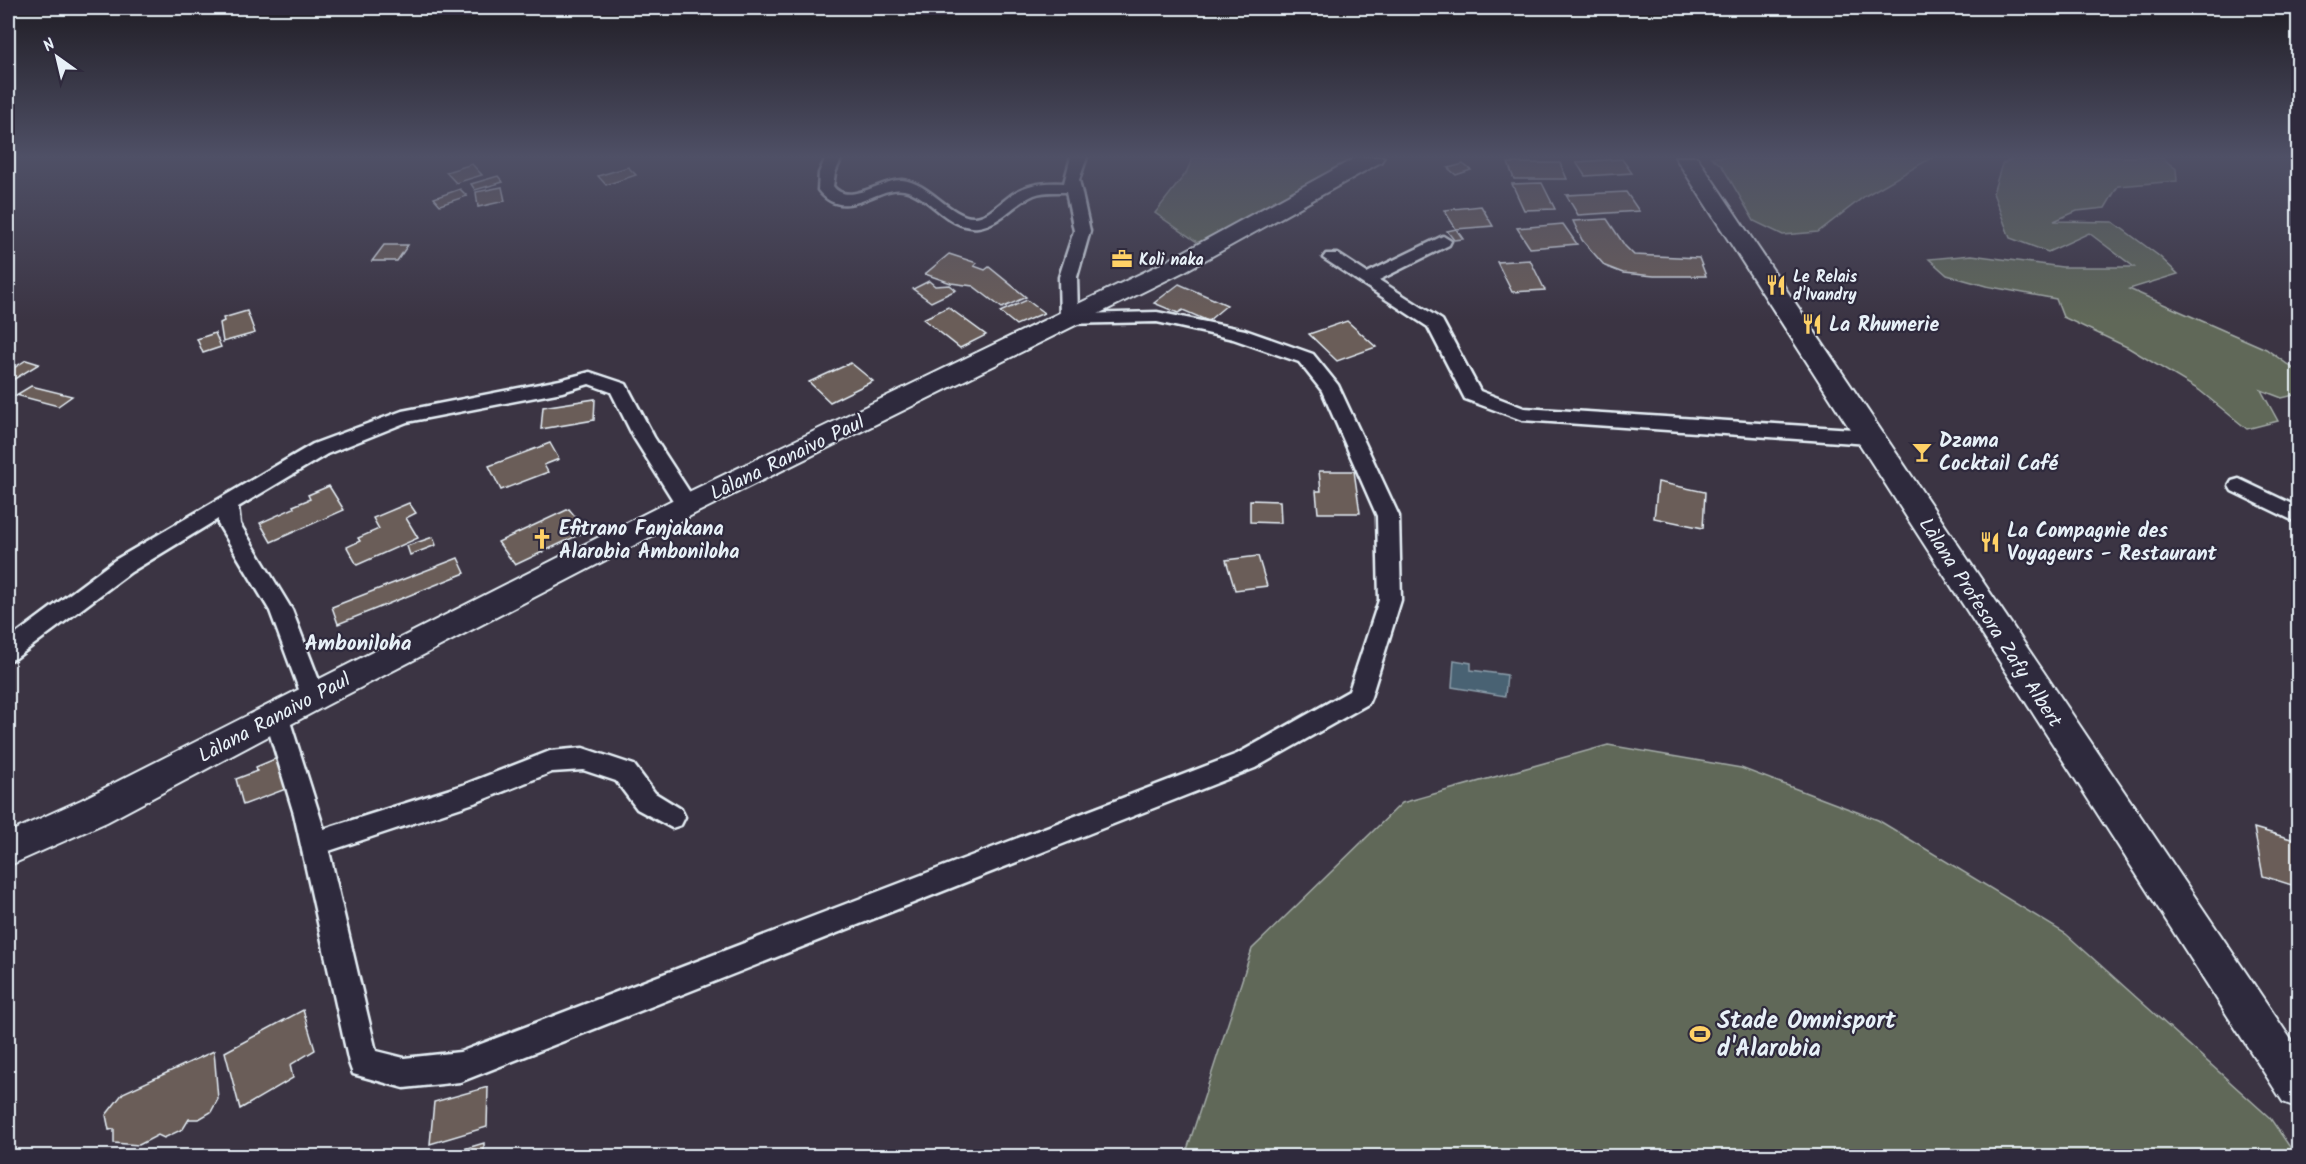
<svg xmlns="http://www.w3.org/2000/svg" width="2306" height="1164" font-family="Kalam,sans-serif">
	<rect width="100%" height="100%" fill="#3b3443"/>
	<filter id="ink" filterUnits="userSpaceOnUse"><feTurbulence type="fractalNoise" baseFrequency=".0167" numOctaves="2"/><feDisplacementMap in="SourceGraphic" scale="12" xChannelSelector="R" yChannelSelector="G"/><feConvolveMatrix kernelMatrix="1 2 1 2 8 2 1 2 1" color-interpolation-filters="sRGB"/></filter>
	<g filter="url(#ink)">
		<g fill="#606759" stroke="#a4aca8" stroke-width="1.5">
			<polygon points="1193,157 1364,157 1203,246 1155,213 1186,173"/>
			<polygon points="1711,157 1933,157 1865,196 1818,232 1783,235 1754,221 1722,166"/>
			<polygon points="2016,157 2161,157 2176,169 2177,181 2118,186 2105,208 2077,211 2054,221 2113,222 2159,256 2178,274 2129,289 2266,349 2298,372 2298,394 2282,398 2261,390 2278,421 2247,429 2199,390 2127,347 2063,317 2056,299 1986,286 1947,275 1929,259 1972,255 2062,267 2134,267 2089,233 2048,252 2010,238 1993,193 2002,164"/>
			<polygon points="1608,745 1741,768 1878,820 2066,934 2270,1118 2296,1156 1185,1156 1252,949 1402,803"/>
		</g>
		<polygon fill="#4a6273" stroke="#899ba8" stroke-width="1.5" points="1454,660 1471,663 1471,670 1507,675 1505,696 1452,687"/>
		<g fill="#6a5d59" stroke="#e8f1f8" stroke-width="1.5">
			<polygon points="1622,159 1632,173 1585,176 1576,162"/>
			<polygon points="1508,163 1560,163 1567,179 1514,179"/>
			<polygon points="472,164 482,175 456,183 446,172"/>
			<polygon points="1463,164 1471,170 1456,175 1448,168"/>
			<polygon points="628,167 636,175 606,185 598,176"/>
			<polygon points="498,176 503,182 475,190 471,184"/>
			<polygon points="1542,183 1555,209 1524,210 1512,184"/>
			<polygon points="502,187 505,201 478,207 476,192"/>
			<polygon points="460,189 467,196 440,205 434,198"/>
			<polygon points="1626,192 1639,211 1578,215 1566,195"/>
			<polygon points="1481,206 1493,226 1456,229 1444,210"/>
			<polygon points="1607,219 1625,246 1634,255 1699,258 1706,276 1654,276 1623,273 1605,266 1582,240 1573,221"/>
			<polygon points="1563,224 1577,244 1530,248 1517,228"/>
			<polygon points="1456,229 1463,239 1454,240 1447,231"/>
			<polygon points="384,245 408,245 397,261 372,261"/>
			<polygon points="949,254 977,263 974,266 985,270 989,267 1026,297 1002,308 973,286 951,283 925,274"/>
			<polygon points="1530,260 1545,290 1512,292 1497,262"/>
			<polygon points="929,281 935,286 950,285 956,290 931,302 913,289"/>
			<polygon points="1179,284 1227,305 1208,321 1183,310 1178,313 1154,303"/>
			<polygon points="1027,300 1044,313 1016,325 1000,312"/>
			<polygon points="948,307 986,335 960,348 923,319"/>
			<polygon points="247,311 255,333 223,342 220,323 224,321 223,318"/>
			<polygon points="1347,321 1376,347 1337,361 1309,334"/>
			<polygon points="215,333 221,347 203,353 197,339"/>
			<polygon points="26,360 39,364 8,383 8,372"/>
			<polygon points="851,363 873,381 830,402 809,382"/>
			<polygon points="31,386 72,396 58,406 16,395"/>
			<polygon points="595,399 594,420 541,429 543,407"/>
			<polygon points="550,443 559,459 544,465 548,472 501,490 489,466"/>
			<polygon points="1319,471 1354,471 1360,513 1318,513 1316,491 1321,491"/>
			<polygon points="1658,482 1705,492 1703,528 1654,518"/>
			<polygon points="329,486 344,510 271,542 260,523 294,508 293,506 310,499 308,495"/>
			<polygon points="1250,500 1280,501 1281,523 1250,522"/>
			<polygon points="409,503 416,513 406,518 418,538 357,565 347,547 360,541 358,538 379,529 373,518"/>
			<polygon points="569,509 587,531 515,565 498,542"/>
			<polygon points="433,537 436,545 410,555 407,546"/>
			<polygon points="1258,556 1267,586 1235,590 1226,560"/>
			<polygon points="458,558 465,573 338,624 332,607"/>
			<polygon points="282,756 291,787 243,805 236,779 257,771 256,767"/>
			<polygon points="2254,828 2298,841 2298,887 2263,876"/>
			<polygon points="303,1010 315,1050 290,1065 293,1078 240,1109 225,1052"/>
			<polygon points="214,1051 218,1099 211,1112 199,1119 189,1119 183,1129 164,1138 158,1135 139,1145 114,1143 114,1129 109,1130 106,1115 123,1093"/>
			<polygon points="488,1087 487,1127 430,1144 434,1102"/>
			<polygon points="484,1143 484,1156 440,1156"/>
		</g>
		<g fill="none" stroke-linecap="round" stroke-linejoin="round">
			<g stroke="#e8f1f8" stroke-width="5">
				<g id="street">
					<path d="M826,157H842L835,173L833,186C848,207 881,179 902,180C929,182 952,219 975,217C990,216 1003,200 1014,193C1029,183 1047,182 1064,183L1071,157H1087L1079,180L1090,231L1077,277L1078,314L1157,312L1245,330L1313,354L1338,385L1399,516L1401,600L1371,697L1368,704L1255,768L460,1082L404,1088L353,1074L349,1063L294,814L264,715L267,708L276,705L285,708L288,715L324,829L463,785L550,751L583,748L634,765L655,793L681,809L685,817L681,825L672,828L637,809L616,781L583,770L552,772L477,802L329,851L376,1051L404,1058L460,1052L1237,754L1349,691L1379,600L1377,516L1322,391L1299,362L1233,339L1157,322L1063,324L1060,320L1059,277L1074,231L1066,192C1055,192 1043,191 1034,195C1013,204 1001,224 978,227C947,230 931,196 904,190C878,184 845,225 818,190L819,173Z"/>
					<polygon points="1443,236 1451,241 1449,245 1379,280 1442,320 1480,391 1524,408 1869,430 1876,432 1879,437 1876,442 1869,444 1522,420 1465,399 1428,327 1323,258 1326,254 1338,254 1367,273"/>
					<polygon points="590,372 626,384 654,437 698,505 695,510 687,512 679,510 634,438 611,392 589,384 562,392 407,422 327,454 238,507 240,524 292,610 325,696 322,703 313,706 304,703 270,611 218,524 218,519 131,572 16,658 8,661 8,640 115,560 313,444 402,411 560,380"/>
					<polygon points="2239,479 2298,507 2298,523 2232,491 2229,486 2232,481"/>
				</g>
			</g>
			<g stroke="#e8f1f8" stroke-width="4">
				<g id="secondary">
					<polygon points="1357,157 1384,157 1381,162 1185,271 698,512 325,706 107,822 8,866 8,833 81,800 676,498 1167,261"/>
					<polygon points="1675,157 1697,157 2298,1050 2298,1108 2283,1102"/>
				</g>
			</g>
			<use href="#street" fill="#2f2a3d" fill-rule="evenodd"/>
			<use href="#secondary" fill="#2f2a3d" fill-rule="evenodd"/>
		</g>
	</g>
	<linearGradient id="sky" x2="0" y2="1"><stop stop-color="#201d25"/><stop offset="0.49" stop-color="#4f5066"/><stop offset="1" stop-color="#4f5066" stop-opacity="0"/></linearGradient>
	<rect width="2306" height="320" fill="url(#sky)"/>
	<defs>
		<g id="office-bare" transform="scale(1.62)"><path d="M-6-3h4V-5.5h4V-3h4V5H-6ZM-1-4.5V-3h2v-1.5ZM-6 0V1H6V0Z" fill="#ffd166" stroke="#2f2a3d" stroke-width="2.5" paint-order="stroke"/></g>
		<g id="restaurant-bare" transform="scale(1.62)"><path d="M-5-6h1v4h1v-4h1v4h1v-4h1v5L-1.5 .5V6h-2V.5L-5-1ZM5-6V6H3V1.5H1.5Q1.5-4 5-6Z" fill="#ffd166" stroke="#2f2a3d" stroke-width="2.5" paint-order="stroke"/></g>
		<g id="bar-bare" transform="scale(1.62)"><path d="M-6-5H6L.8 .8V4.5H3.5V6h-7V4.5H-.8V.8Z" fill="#ffd166" stroke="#2f2a3d" stroke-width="2.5" paint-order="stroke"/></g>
		<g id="church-bare" transform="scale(1.62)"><path d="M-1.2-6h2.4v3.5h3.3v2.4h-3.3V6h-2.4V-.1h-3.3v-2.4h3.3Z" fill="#ffd166" stroke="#2f2a3d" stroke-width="2.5" paint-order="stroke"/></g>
		<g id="stadium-bare" transform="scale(1.62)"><path d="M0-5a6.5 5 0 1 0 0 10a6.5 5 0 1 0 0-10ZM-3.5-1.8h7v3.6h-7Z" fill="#ffd166" stroke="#2f2a3d" stroke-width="2.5" paint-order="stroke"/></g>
	</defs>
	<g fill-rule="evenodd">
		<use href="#office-bare" x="1122" y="259"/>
		<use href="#restaurant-bare" x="1776" y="285"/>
		<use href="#restaurant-bare" x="1812" y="324"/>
		<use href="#bar-bare" x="1922" y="452"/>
		<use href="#church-bare" x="542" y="539"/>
		<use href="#restaurant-bare" x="1990" y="542"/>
		<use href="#stadium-bare" x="1700" y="1034"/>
	</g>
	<g text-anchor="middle" stroke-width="4.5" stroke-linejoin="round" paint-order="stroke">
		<g font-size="16" font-weight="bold" fill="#e8f1f8" stroke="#2f2a3d" text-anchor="start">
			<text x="1139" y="265">Koli naka</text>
			<text x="1793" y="282">Le Relais<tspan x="1793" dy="18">d'Ivandry</tspan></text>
		</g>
		<g font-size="20" font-weight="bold" fill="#e8f1f8" stroke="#2f2a3d" text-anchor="start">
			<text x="1829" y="331">La Rhumerie</text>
			<text x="1939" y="447">Dzama<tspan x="1939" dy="23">Cocktail Café</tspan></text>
			<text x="559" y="535">Efitrano Fanjakana<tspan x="559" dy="23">Alarobia Amboniloha</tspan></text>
			<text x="2007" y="537">La Compagnie des<tspan x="2007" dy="23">Voyageurs - Restaurant</tspan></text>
		</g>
		<g font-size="20" fill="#e8f1f8" stroke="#2f2a3d">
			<text transform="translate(787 457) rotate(-26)" y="7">Làlana Ranaivo Paul</text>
			<text transform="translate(1991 622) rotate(57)" y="7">Làlana Profesora Zafy Albert</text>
			<text transform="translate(274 717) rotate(-28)" y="7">Làlana Ranaivo Paul</text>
		</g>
		<g font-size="21" font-weight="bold" fill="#e8f1f8" stroke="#2f2a3d">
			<text x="358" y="650">Amboniloha</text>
		</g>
		<g font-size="24" font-weight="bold" fill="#e8f1f8" stroke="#2f2a3d" text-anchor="start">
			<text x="1717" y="1028">Stade Omnisport<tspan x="1717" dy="28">d'Alarobia</tspan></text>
		</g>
	</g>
	<rect width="2306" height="1164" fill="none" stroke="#2f2a3d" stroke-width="30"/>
	<rect x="15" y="15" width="2276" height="1134" fill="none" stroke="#e8f1f8" stroke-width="2" filter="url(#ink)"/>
	<g transform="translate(57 57) rotate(326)" stroke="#2f2a3d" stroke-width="4.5" paint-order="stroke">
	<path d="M0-4.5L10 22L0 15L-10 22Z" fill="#e8f1f8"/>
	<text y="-9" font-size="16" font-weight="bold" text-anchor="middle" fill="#e8f1f8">N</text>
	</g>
</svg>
